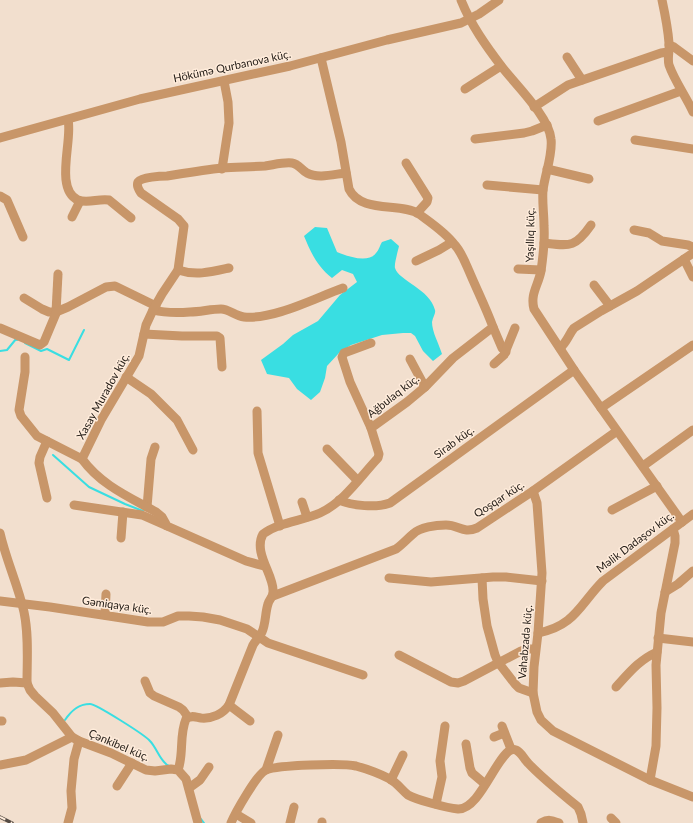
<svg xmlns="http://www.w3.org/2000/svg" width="693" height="823" font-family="Lato,sans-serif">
	<rect width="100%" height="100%" fill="#f2dfce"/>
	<path fill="#39dee2" d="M315,227L327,228L337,252C347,256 368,264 376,253C379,250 380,245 382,242L391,239L399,246C398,251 394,264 395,268C399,281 430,289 435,310C436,313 433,317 432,322C432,332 439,344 442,354L433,361L423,351L415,336L411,333H403L382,335L351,345L339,353L327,366L325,378L320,392L311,400L297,389L289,378L267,374L261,360L283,344L293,335L318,321L340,295L357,282L353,274L342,270L332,278C317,266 311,253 304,236Z"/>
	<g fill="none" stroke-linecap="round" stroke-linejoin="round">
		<g stroke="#39dee2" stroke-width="2">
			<polyline points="25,343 41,351 47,349 69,360 84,330"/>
			<polyline points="0,351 7,350 16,339 17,340"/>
			<polyline points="53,455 89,487 125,504 143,511"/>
			<path d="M65,720C71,711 78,704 90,704C96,704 145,735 150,741C157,748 160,762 169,766"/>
			<polyline points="201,819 204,823"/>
		</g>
		<g stroke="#c89669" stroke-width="9">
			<path d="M461,0C471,25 486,46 502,67C516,85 549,117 551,139C553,154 545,174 543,190C542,202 544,214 544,226C545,241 543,257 541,271C538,286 530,294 534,309L574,370L682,522"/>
			<path d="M662,0C665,14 668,29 669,43C670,51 667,57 669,65C675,82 686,96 693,112"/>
			<polyline points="669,45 674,47 693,61"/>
			<polyline points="567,57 582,80"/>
			<polyline points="465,89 501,66"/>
			<polyline points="534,107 568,85 661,53 668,52"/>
			<path d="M68,120C73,139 54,189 78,200C88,204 99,198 109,200L131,218"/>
			<polyline points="598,121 681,91"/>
			<polyline points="0,138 140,99 290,66 387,40 461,23 479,14 499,0"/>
			<polyline points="475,139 524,133 532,131 547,125"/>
			<polyline points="635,140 693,149"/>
			<polyline points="406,163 428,198 427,202 417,213"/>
			<polyline points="222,169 229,123 228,102 224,81"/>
			<polyline points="547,169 589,179"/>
			<polyline points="487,185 543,190"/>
			<polyline points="0,196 7,200 23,237"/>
			<polyline points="72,217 80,201"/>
			<polyline points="634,230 649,233 662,241 688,245 693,247"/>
			<path d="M544,243C570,246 575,248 591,225"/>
			<polyline points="684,259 693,277"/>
			<polyline points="416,261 439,250 452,242"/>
			<polyline points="518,269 541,270"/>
			<path d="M178,270C196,276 211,272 229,268"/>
			<polyline points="594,285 610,306"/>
			<polyline points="24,298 42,309 49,312 56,312 68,307 106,287 115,286 156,306"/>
			<path d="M153,310C165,313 178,313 190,312C200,312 211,309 221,309C229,309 235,316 244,317C273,320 315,298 343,288"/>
			<polyline points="56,312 58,274"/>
			<polyline points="493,327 502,348 506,352"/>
			<polyline points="0,328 40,345 44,342 57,311"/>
			<polyline points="144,334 182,336 217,336 220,338 222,367"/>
			<path d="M560,348C567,342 569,334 574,328L601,311L637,291L693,253"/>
			<polyline points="25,357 25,372 19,410 21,416 37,436 82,459"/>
			<polyline points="410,359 425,387"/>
			<polyline points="494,364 504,355 515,328"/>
			<polyline points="126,377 151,394 177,420 193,450"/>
			<polyline points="601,408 693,345"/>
			<polyline points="257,411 258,453 280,526"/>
			<polyline points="371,428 350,382 342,357 344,353 371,343"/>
			<polyline points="327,449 357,480"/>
			<polyline points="643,466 693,430"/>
			<polyline points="533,491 537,503 542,573 538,633 534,667 533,693 537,712 541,720 553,731 650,780 693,797"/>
			<polyline points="47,498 39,463 40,457 47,441"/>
			<path d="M339,500C352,506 377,508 390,503L574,370"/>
			<polyline points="302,502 307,517"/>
			<polyline points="74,505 142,515 167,526"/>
			<polyline points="147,507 151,459 155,447"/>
			<polyline points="612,510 657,486"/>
			<path d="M0,533C6,560 18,585 24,612C29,635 27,660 27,683L30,690L35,696L53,713L72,737L79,741L111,753L146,770L155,771L171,769L178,770L186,779L198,823"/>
			<polyline points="121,538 123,512"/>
			<path d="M264,566L246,561L167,526L162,517L156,512C129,497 101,485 82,459L101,420L139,356L146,325L153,310L162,294L178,270L184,226L178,219L141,193C139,190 136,186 138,182C142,177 161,176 167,176C186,173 204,170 222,168C236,167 251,167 265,166C273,165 283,162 292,163C299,164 301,170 307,173C318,179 335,174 346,173"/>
			<polyline points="389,578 431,582 493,577 506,577 542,581"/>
			<polyline points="482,578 483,599 487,626 495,655 498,662 515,684 519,688 533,693"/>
			<polyline points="665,592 678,584 693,571"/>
			<path d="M273,596L396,549C403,544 407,539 413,534C420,527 436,525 446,525C459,525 463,534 477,528L533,491L617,431"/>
			<polyline points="0,601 50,607 148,622 163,622 178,616 189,616 203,617 220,620 247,629 268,643 363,675"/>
			<polyline points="105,615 106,594"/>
			<path d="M538,633C575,626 580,604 603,581L693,514"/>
			<polyline points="658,638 693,642"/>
			<polyline points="399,655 451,682 458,683 464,681 521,651 527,649 535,649"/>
			<polyline points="145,681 150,693 154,696 179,707 183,710 188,717"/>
			<polyline points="0,683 13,682 27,683"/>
			<path d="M616,687C629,673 639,660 657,652"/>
			<polyline points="229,705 250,721"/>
			<polyline points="0,721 2,721"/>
			<polyline points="502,726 511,749"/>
			<polyline points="494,737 504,733"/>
			<polyline points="466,744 470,768 472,773 485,784"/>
			<polyline points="0,765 26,760 72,737"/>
			<path d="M178,770C184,754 179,735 186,719C191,715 195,717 201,718C212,719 223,714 229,705L253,645C256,640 260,637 262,632C266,623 265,613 268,604C269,599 274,597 273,590C273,574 253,552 263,534C279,522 302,521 320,513C344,502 360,477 378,458L379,454L371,428L407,402L425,387L453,358L493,327C486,308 477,290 469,271C465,262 461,251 454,244C445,232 431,223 419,214C401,202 361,214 349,189L341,142L321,58"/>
			<polyline points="266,770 278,735"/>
			<polyline points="391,780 403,755"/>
			<polyline points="650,780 656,746 657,708 656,665 661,613 675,543 675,536 673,529"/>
			<polyline points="117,786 132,763"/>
			<polyline points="189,788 200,780 209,767"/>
			<polyline points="436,804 442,777 440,761 445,726"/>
			<polyline points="236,814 251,823"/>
			<polyline points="611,818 616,823"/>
			<polyline points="68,823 72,808 71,791 74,759 79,741"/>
			<path d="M231,823C235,813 257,774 266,770C277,765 343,763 356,766C367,769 380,774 390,779C397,783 402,790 408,795C417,800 447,808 458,809C482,810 500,743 516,750C521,752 524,759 528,763C543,779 561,793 578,807L581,814L583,823"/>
			<polyline points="290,823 294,807"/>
			<polyline points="322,823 322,822"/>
			<path d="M541,823C548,819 551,820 559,823"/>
		</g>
		<g stroke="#564c44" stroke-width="3.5">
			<polyline id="rail" points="0,817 12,823"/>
		</g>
		<use href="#rail" stroke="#ffecdb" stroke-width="2" stroke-dasharray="6" stroke-linecap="butt"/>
	</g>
	<g text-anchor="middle" stroke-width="3" stroke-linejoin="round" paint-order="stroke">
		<g font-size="11" fill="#27201a" stroke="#ffecdb">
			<text transform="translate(232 66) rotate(-12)" y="4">Hökümə Qurbanova küç.</text>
			<text transform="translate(530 235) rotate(-89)" y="4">Yaşıllıq küç.</text>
			<text transform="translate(103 396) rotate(-61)" y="4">Xasay Muradov küç.</text>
			<text transform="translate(393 396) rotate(-38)" y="4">Ağbulaq küç.</text>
			<text transform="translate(454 442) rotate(-36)" y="4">Sirab küç.</text>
			<text transform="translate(499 499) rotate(-33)" y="4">Qoşqar küç.</text>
			<text transform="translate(635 542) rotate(-37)" y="4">Məlik Dadaşov küç.</text>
			<text transform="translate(117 605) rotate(8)" y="4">Gəmiqaya küç.</text>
			<text transform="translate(525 642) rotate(-85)" y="4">Vahabzadə küç.</text>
			<text transform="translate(119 745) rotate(23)" y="4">Çənkibel küç.</text>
		</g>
	</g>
</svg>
